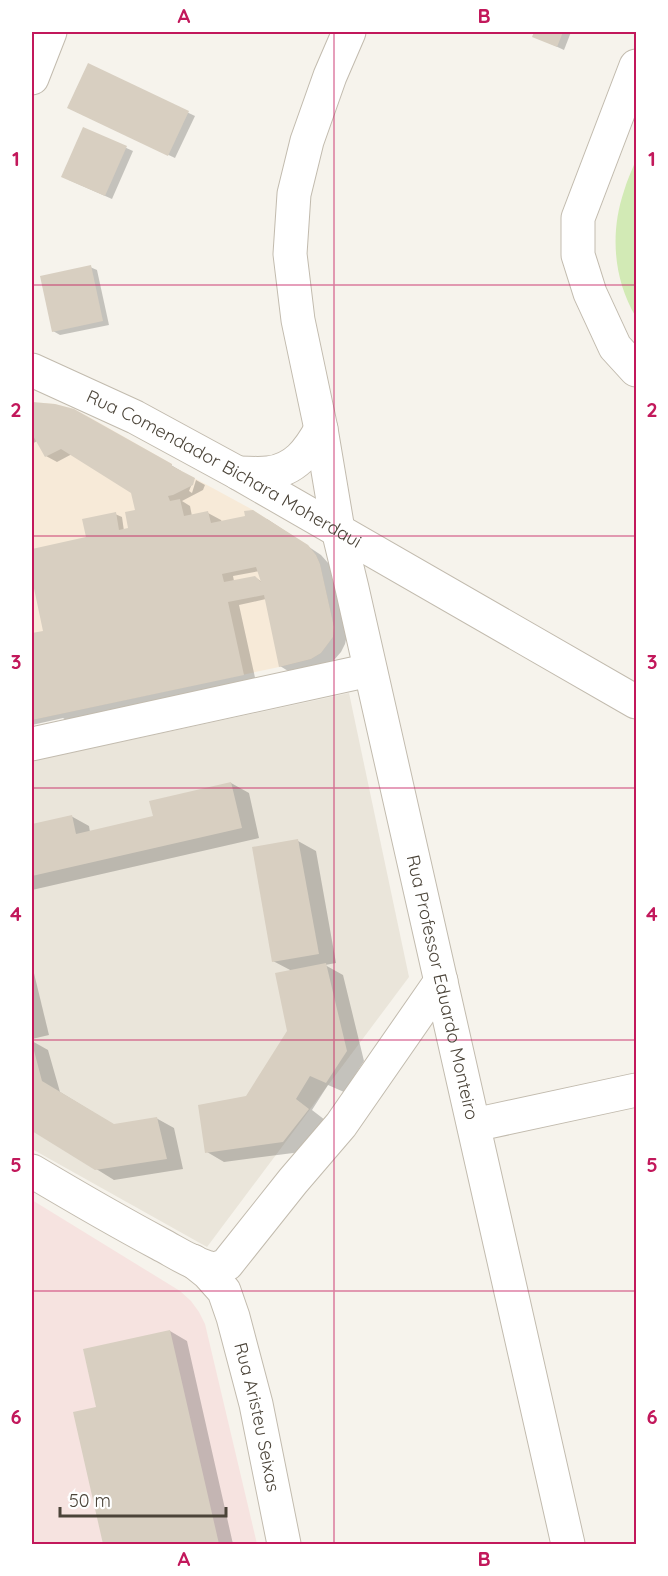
<svg xmlns="http://www.w3.org/2000/svg" width="668" height="1576" font-family="Quicksand,sans-serif">
	<rect width="100%" height="100%" fill="#f6f3ec"/>
	<polygon fill="#eae5da" points="349,693 409,977 207,1247 32,1149 32,761"/>
	<polygon fill="#f7ead8" points="32,402 55,404 74,409 91,418 172,464 172,466 253,510 308,545 316,555 320,564 334,627 333,637 321,653 311,659 279,667 32,720"/>
	<polygon fill="#f6e3e0" points="32,1200 180,1291 191,1301 199,1312 205,1324 257,1544 32,1544"/>
	<path fill="#d2eab5" d="M636,160V317C613,279 610,232 624,191C627,180 632,170 636,160Z"/>
	<g fill="#0003" fill-rule="evenodd">
		<polygon points="536,32 571,32 564,50 534,36"/>
		<polygon points="88,65 195,116 175,158 75,111"/>
		<polygon points="84,129 133,151 112,199 69,180"/>
		<polygon points="90,267 97,270 109,325 60,335 53,331"/>
		<path d="M32,404H40L171,465L181,471V472L194,479L189,491L192,493L196,480L205,485L203,490L182,501L190,506L192,516L208,513L221,520L222,522L267,519L321,555L329,564L333,573L347,635L345,644L341,652L334,660L324,666L293,674L280,666L266,599L239,605L256,682L69,722L63,718L32,725V635L45,632L32,571V550L90,538L115,514L122,517L124,531L129,529L136,511L132,492L72,454L57,462L46,456L37,441L32,444ZM260,571L262,582L255,577L234,581L233,576Z"/>
		<polygon points="231,783 249,793 259,838 32,890 32,825 71,816 89,826 90,832 154,817"/>
		<polygon points="298,841 316,851 336,963 325,965 343,975 364,1061 344,1092 328,1085 312,1110 325,1120 301,1152 224,1162 207,1152 247,1098 288,1031 292,971 273,961"/>
		<polygon points="32,965 49,1035 32,1039"/>
		<polygon points="32,1041 48,1050 60,1092 114,1125 156,1118 174,1128 183,1169 114,1180 32,1129"/>
		<polygon points="170,1331 187,1341 233,1544 104,1544 75,1413 97,1408"/>
	</g>
	<g fill="#d8cfc1" fill-rule="evenodd">
		<polygon points="534,32 563,32 557,47 532,37"/>
		<polygon points="88,63 189,111 168,156 67,108"/>
		<polygon points="83,127 127,146 105,196 61,177"/>
		<polygon points="91,265 103,321 52,332 40,276"/>
		<path d="M32,402L55,404L74,409L172,464V466L195,478L193,485L173,495L168,496L170,501L180,499L184,516L208,511L211,523L245,516L244,511L253,510L308,545L316,555L320,564L334,627L333,637L321,653L311,659L279,667L264,595L228,602L244,675L32,720V633L43,631L32,579V549L86,537L82,519L116,512L119,530L128,528L125,512L135,510L131,493L61,449L45,457L32,434ZM256,567L261,582L255,576L224,582L222,574Z"/>
		<polygon points="231,782 242,828 32,876 32,824 72,815 76,834 153,816 149,801"/>
		<polygon points="298,839 319,954 272,962 252,847"/>
		<polygon points="326,963 347,1051 326,1083 310,1076 296,1099 309,1109 283,1142 205,1153 198,1105 246,1096 287,1031 275,973"/>
		<polygon points="32,1043 42,1081 114,1124 157,1117 167,1159 95,1170 32,1131"/>
		<polygon points="170,1330 219,1544 103,1544 73,1412 96,1407 83,1349"/>
	</g>
	<g fill="none" stroke-linecap="round" stroke-linejoin="round">
		<g stroke="#c2bbae" stroke-width="35">
			<g id="minor">
				<path id="s1" d="M349,32L330,76L307,141L294,194L290,254L298,320L321,429L338,530L352,588L568,1544"/>
				<polyline points="636,66 578,218 578,255 590,293 615,347 636,370"/>
				<polyline points="32,78 50,32"/>
				<path id="s2" d="M32,370L135,417L238,473L636,702"/>
				<path d="M238,473C248,473 258,474 268,473C295,470 309,451 321,429"/>
				<polyline points="32,744 370,670"/>
				<polyline points="474,1125 636,1090"/>
				<path d="M32,1171C74,1196 117,1221 160,1244C175,1252 190,1262 206,1267C214,1270 220,1268 227,1264L293,1181L341,1125L441,981"/>
				<path id="s3" d="M193,1261L208,1273L224,1291L233,1317L256,1404L284,1544"/>
			</g>
		</g>
		<use href="#minor" stroke="#fff" stroke-width="33"/>
	</g>
	<path fill="none" stroke="#c2185b" stroke-width="1.5" stroke-opacity="0.55" d="M334,32V1544M32,285H636M32,536H636M32,788H636M32,1040H636M32,1291H636"/>
	<g text-anchor="middle" stroke-width="4.5" stroke-linejoin="round" paint-order="stroke">
		<g font-size="18" fill="#4b4439" stroke="#fff">
			<text dy="6" stroke="none"><textPath href="#s2" startOffset="216">Rua Comendador Bichara Moherdaui</textPath></text>
			<text dy="6" stroke="none"><textPath href="#s1" startOffset="981">Rua Professor Eduardo Monteiro</textPath></text>
			<text dy="6" stroke="none"><textPath href="#s3" startOffset="174">Rua Aristeu Seixas</textPath></text>
		</g>
	</g>
	<rect width="668" height="1576" fill="none" stroke="#ffffff" stroke-width="66"/>
	<path d="M60 1507v9h166v-9" fill="none" stroke="#4b4439" stroke-width="3"/>
	<text x="69" y="1507" font-size="18" fill="#4b4439" stroke="#ffffff" stroke-width="4.5" paint-order="stroke">50 m</text>
	<rect x="33" y="33" width="602" height="1510" fill="none" stroke="#c2185b" stroke-width="2"/>
	<g font-size="20" text-anchor="middle" font-weight="bold" fill="#c2185b">
		<text x="184" y="23">A</text>
		<text x="484" y="23">B</text>
		<text x="16" y="166">1</text>
		<text x="652" y="166">1</text>
		<text x="16" y="417">2</text>
		<text x="652" y="417">2</text>
		<text x="16" y="669">3</text>
		<text x="652" y="669">3</text>
		<text x="16" y="921">4</text>
		<text x="652" y="921">4</text>
		<text x="16" y="1172">5</text>
		<text x="652" y="1172">5</text>
		<text x="16" y="1424">6</text>
		<text x="652" y="1424">6</text>
		<text x="184" y="1566">A</text>
		<text x="484" y="1566">B</text>
	</g>
</svg>
